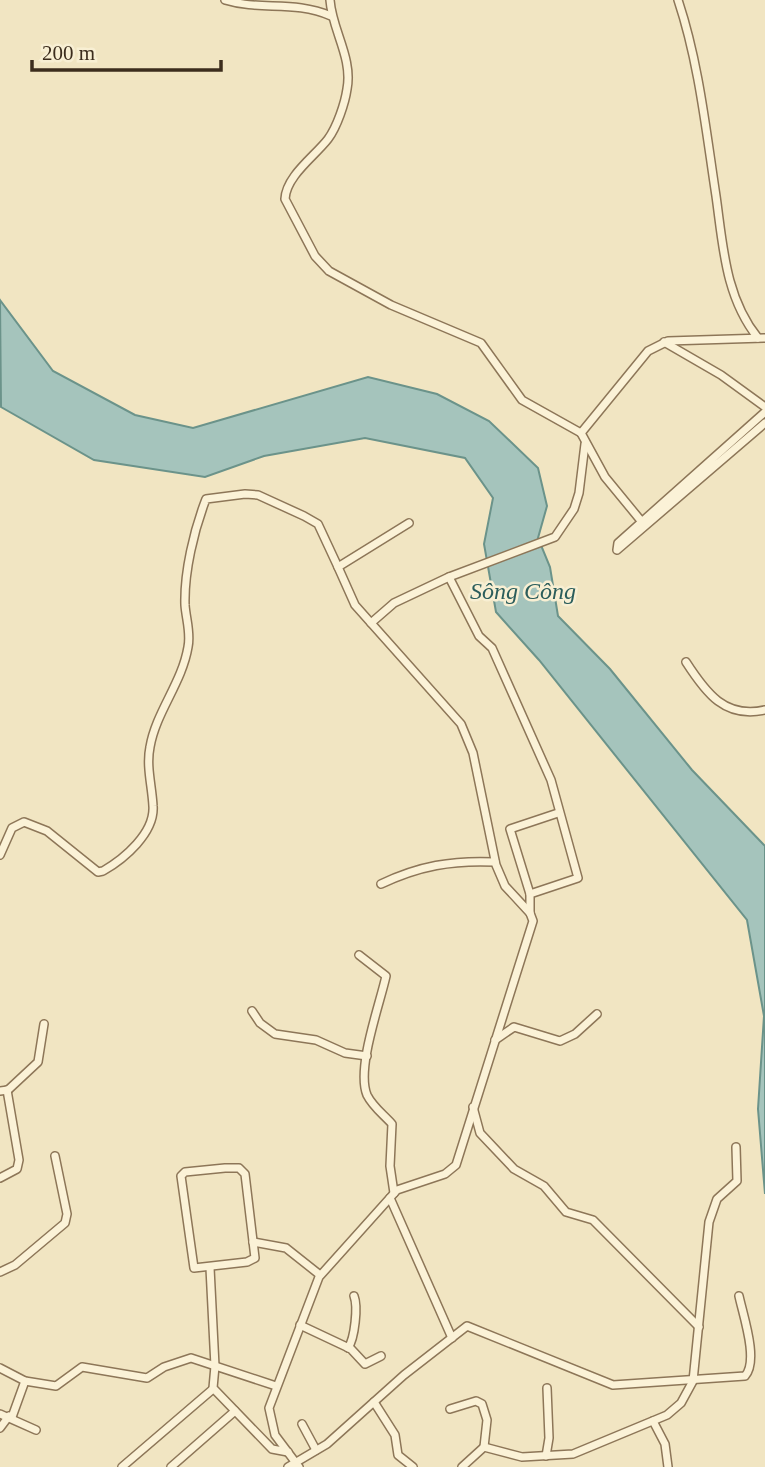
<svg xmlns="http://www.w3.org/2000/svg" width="765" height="1467" font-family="'Times New Roman',serif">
	<rect width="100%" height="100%" fill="#f1e5c2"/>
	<polygon fill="#a5c4bc" stroke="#6b938a" stroke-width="2" points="0,300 53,371 135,415 193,428 368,377 437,394 489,421 538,468 547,506 538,538 550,567 558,616 610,669 692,770 765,846 765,1194 758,1109 764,1016 747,920 539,660 496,612 484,544 493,498 465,458 365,438 264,456 205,477 94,460 1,407"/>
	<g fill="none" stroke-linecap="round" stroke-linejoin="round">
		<g stroke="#8d7658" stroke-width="10">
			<g id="minor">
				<path d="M225,0C261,11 294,0 331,16"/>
				<path d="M330,0C332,30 353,58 347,89C345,103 337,127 328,139C315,156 286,176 285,199L315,256L329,271L391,305L481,343L522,400L581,433L648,351L668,341L765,338"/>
				<path d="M678,0C699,63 706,131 716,196C723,245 725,297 758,338"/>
				<polyline points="664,342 721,375 765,407"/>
				<polyline points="765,412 618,543 617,550 765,423"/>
				<polyline points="581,433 605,477 642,522"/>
				<polyline points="449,577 555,537 574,509 579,493 585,444"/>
				<polyline points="371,623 394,603 449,577 479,636 492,648 551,780 578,878 530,894 530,913"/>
				<path d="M686,662C706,693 725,719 765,710"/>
				<path d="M0,855L12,828L24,822L47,831L98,872L103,871C124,859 155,833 153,806C152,786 146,766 150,747C156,712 182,683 188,647C191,633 186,619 185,605C184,572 194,530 206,499L245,494L258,495L304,516L318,524L338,567"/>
				<path d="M381,884C419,866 452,860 495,862"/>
				<polyline points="530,894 510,829 558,813"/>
				<path d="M359,955L386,976C380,1004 356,1068 367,1095C373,1107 383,1114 392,1124L390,1166L394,1193"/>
				<polyline points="252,1011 260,1023 275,1034 316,1040 345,1053 367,1056"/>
				<polyline points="495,1040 514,1027 560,1041 575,1034 597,1014"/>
				<polyline points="0,1091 8,1090 38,1062 44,1024"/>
				<polyline points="473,1107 480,1133 514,1169 544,1186 566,1212 593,1220 699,1327"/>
				<polygon points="225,1168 239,1168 245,1174 255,1258 247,1262 194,1268 181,1176 185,1172"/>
				<polyline points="0,1178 17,1169 19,1160 7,1090"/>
				<polyline points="390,1198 452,1338"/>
				<polyline points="253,1242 286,1248 320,1275"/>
				<polyline points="210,1268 215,1366 213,1388 272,1449 288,1452"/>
				<polyline points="0,1272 15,1265 65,1223 67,1214 55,1156"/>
				<polyline points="300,1325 351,1349 365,1364 381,1356"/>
				<path d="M348,1348C355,1338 358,1306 354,1296"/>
				<polyline points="0,1368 25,1381 56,1386 82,1367 147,1378 164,1367 191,1358 276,1386"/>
				<polyline points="374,1402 395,1435 398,1455 413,1467"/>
				<polyline points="450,1409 476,1401 482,1404 487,1420 484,1447"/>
				<polyline points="0,1414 36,1430"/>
				<polyline points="12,1417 25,1381"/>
				<polyline points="653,1421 665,1444 668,1467"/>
				<polyline points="302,1424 316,1450"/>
				<polyline points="0,1428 9,1416"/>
				<polyline points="546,1456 549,1438 547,1388"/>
				<polyline points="122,1467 213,1389"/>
				<polyline points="171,1467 235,1411"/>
				<path d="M288,1467L327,1444L404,1375L467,1326L613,1385L745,1376C759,1361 743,1315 739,1296"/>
				<polyline points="299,1467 275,1435 269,1408 319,1277 397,1190 445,1174 456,1165 533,921 530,913 505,886 496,865 473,753 461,724 355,605 338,567 409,523"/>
				<polyline points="462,1467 484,1447 522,1457 573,1454 667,1415 681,1403 693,1381 709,1222 717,1199 737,1181 736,1147"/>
			</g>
		</g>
		<use href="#minor" stroke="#fbf2d7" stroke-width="7"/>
	</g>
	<g text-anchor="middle" stroke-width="5" stroke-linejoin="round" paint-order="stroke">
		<g font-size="24" font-style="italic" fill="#2b5d5b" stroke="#f8efd3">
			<text x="523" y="599">Sông Công</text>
		</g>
	</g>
	<path d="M32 60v10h189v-10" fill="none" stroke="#3c2d1d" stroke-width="3.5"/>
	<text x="42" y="60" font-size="21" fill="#3c2d1d" stroke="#f8efd3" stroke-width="5" paint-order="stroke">200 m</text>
</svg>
